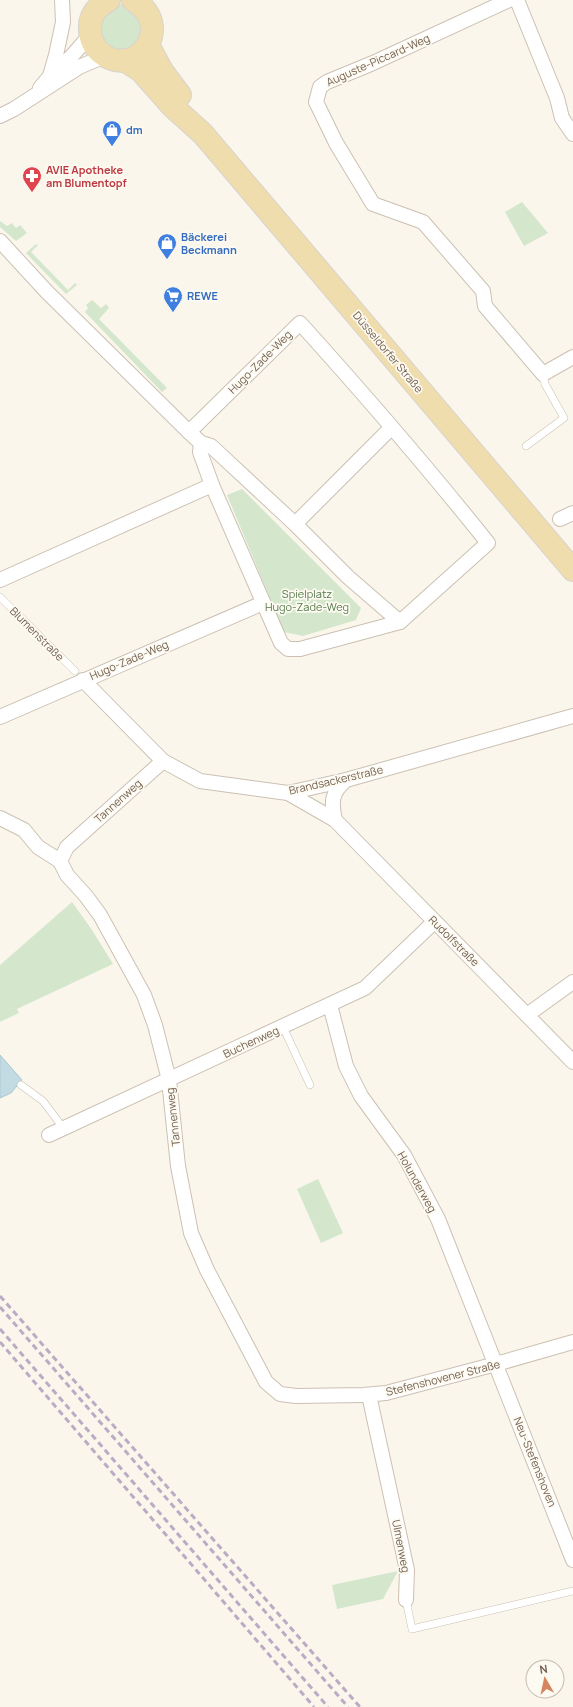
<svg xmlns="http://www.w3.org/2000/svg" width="573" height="1707" font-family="Manrope,sans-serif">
	<rect width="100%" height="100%" fill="#faf6ec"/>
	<g fill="#d4e7cc">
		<polygon points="121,4 129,6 141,16 142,39 124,52 103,44 97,23 113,6"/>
		<polygon points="522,202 548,233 524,246 505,212"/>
		<polygon points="0,221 7,226 12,223 16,228 20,225 27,233 16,241 0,227"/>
		<polygon points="36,244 38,245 31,252 68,290 75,283 77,285 66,294 26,253"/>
		<polygon points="92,300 101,308 106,304 109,308 99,319 167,388 162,392 85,312 88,308 86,305"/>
		<polygon points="242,489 361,608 356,620 303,636 284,632 227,495"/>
		<polygon points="72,902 92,930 113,964 17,1009 19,1013 0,1022 0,965"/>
		<polygon points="318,1179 343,1233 321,1243 297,1189"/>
		<polygon points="398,1571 383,1599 337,1609 332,1585"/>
	</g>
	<polygon fill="#c2dbe2" stroke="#aac9d3" points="0,1055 22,1080 11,1093 0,1098"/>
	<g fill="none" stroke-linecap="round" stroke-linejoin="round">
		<g stroke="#ccc0b3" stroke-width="8">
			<g id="service">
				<polyline points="526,446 564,418 545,384 543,374"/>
				<polyline points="0,597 75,671"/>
				<polyline points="283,1027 310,1085"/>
				<polyline points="21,1085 43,1101 64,1129"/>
				<polyline points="406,1600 412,1629 573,1591"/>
			</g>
		</g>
		<g stroke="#ccc0b3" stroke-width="16">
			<g id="minor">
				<polyline points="509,0 373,63 327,82 320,87 316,102 336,143 373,204 423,222 483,291 485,306 543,374 573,357"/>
				<polyline points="517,0 557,98 562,118 573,134"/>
				<polyline points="50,76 71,57 90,35"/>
				<polyline points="40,88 50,76 56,55 63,22 62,0"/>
				<polyline points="0,116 14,109 79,67 105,56"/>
				<polyline points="0,241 47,292 189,432 201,443 211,446 295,524 348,577 400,622"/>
				<path d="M189,432L300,323C365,395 428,468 488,543L400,622L300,649H288L281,643L212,485L200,452L201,443"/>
				<polyline points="560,519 573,513"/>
				<polyline points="295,524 391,428"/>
				<polyline points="0,580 212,485"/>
				<polyline points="83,680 163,761 200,781 288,793 346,780 573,716"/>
				<polyline points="0,717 263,603"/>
				<polyline points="163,761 67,847 60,861 67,875 86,896 100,915 144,995 155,1025 169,1080 178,1166 191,1233 207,1270 266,1382 280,1394 296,1396 363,1395 386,1393 496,1364 573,1342"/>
				<polyline points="288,793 335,820 573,1062"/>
				<polyline points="0,818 24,830 38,847 60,861"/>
				<path d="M335,820C331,802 331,793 346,780"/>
				<polyline points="330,1005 346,1066 361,1096 404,1155 438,1219 573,1560"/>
				<polyline points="527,1015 573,982"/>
				<polyline points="49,1135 365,988 434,922"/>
				<polyline points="369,1395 407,1570 406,1600"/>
			</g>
		</g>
		<g stroke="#d8d3ce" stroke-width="24">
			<g id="primary">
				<path d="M109,0C98,5 89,16 90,29C90,38 94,47 101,53C135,81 177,26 133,0"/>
				<polyline points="148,45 162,71 180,95"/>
				<polyline points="124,60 141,71 172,106 203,134 573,570"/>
			</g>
		</g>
		<use href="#service" stroke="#fff" stroke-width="7"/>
		<use href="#minor" stroke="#fff" stroke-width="14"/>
		<use href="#primary" stroke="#f0ddad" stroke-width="22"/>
		<g stroke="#bbabc4" stroke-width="3" stroke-dasharray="6 4" stroke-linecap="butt">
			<polyline points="0,1296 360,1707"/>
			<polyline points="0,1307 348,1707"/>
			<polyline points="0,1329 328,1707"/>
			<polyline points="0,1342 314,1707"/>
		</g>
	</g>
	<defs>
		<g id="shop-pin" transform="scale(1)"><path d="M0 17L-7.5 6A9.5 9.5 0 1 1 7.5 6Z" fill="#3f7fe0" stroke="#fdfaf2"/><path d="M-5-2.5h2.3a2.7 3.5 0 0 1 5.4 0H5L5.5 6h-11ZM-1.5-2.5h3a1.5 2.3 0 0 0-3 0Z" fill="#fff"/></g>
		<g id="pharmacy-pin" transform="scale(1)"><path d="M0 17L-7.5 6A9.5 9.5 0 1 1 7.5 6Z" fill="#e0444e" stroke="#fdfaf2"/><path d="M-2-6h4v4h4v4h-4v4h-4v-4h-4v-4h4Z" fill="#fff"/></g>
		<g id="supermarket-pin" transform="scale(1)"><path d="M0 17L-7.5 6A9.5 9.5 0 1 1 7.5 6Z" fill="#3f7fe0" stroke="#fdfaf2"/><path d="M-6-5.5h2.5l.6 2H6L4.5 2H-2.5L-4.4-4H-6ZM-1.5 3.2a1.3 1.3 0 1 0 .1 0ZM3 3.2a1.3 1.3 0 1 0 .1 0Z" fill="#fff"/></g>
	</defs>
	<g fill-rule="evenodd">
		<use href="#shop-pin" x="112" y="130"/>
		<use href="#pharmacy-pin" x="32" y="176"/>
		<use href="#shop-pin" x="167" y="243"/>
		<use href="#supermarket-pin" x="173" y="296"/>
	</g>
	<g text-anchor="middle" stroke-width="3.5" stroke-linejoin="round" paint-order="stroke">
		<g font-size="11" fill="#736151" stroke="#fdfaf2">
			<text transform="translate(378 60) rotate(-24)" y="4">Auguste-Piccard-Weg</text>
			<text transform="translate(388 352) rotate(50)" y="4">Düsseldorfer Straße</text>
			<text transform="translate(260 362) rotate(-45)" y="4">Hugo-Zade-Weg</text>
			<text transform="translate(37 634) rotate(45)" y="4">Blumenstraße</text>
			<text transform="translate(129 660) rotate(-23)" y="4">Hugo-Zade-Weg</text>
			<text transform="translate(336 780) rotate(-13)" y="4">Brandsackerstraße</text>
			<text transform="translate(118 801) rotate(-42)" y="4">Tannenweg</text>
			<text transform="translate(454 941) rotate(45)" y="4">Rudolfstraße</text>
			<text transform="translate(251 1042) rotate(-25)" y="4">Buchenweg</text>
			<text transform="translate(173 1117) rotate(-96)" y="4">Tannenweg</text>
			<text transform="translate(417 1182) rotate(61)" y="4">Holunderweg</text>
			<text transform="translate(443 1378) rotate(-14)" y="4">Stefenshovener Straße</text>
			<text transform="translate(535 1462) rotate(68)" y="4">Neu-Stefenshoven</text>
			<text transform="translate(401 1546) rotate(79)" y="4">Ulmenweg</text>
		</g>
		<g font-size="11" font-weight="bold" fill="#366cbe" stroke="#fdfaf2" text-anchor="start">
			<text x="126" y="134">dm</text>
			<text x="181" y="241">Bäckerei<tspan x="181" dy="13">Beckmann</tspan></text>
			<text x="187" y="300">REWE</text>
		</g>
		<g font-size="11" font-weight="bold" fill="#be3a42" stroke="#fdfaf2" text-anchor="start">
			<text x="46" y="174">AVIE Apotheke<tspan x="46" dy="13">am Blumentopf</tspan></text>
		</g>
		<g font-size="11" fill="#577c4e" stroke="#fdfaf2">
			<text x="307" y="598">Spielplatz<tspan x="307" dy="13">Hugo-Zade-Weg</tspan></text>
		</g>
	</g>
	<g transform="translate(545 1679) rotate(351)"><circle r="19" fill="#fdfaf2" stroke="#c6bdb2"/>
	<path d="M0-3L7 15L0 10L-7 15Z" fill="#d48661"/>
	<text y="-6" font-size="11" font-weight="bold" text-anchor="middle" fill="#736151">N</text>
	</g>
</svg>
